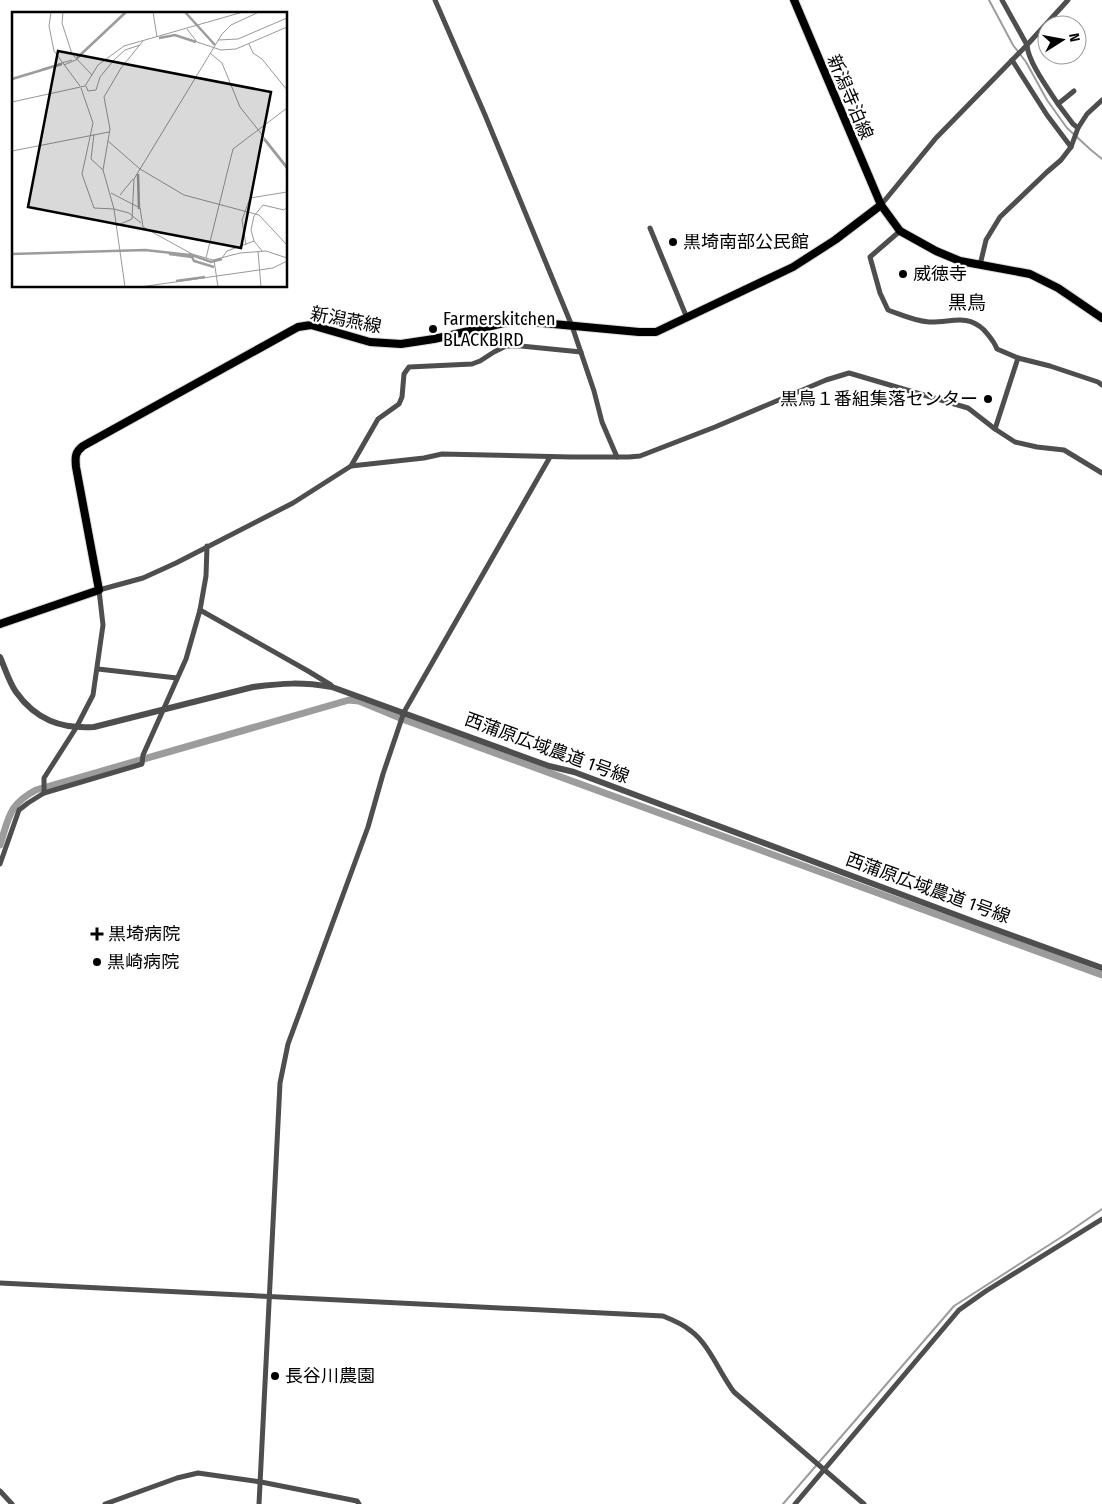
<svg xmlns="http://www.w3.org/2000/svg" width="1102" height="1504" font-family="'Fira Sans Condensed','Noto Sans JP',sans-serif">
	<rect width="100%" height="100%" fill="#fff"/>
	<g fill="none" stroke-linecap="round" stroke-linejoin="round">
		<g stroke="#9c9c9c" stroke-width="2">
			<polyline points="989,0 1013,45 1026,62 1047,100 1067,128 1091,150 1102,159"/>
			<polyline points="783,1504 954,1306 1063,1236 1102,1209"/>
		</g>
		<path stroke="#9c9c9c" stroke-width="7" d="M0,845C9,817 9,804 36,790L349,700L359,701L405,720L1102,975"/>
		<g stroke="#dbdbdb" stroke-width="10">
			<g id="primary">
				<polyline points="794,0 881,205 900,231 936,251 960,261 1030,274 1058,288 1102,318"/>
				<path d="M0,624L99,590L76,467C75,457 75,452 83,446L298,327L311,325L370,342L401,344L434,339L504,323L521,321L639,332H656L793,267L835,240L881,205"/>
			</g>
		</g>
		<g stroke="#4e4e4e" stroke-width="5">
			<polyline points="435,0 485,115 572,326 594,391 602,422 617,457"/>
			<path d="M1002,0L1027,45C1028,62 1049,90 1058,104"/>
			<polyline points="1012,60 1047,115 1071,147"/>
			<polyline points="1074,91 1058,104 1073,124 1078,128"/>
			<polyline points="881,205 936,138 1027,45 1068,0"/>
			<polyline points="650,228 687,318"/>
			<path d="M900,231L870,257L880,293L888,310C902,315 914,321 929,322C950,323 967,313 984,330C990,337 994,341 997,349L1018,358L1050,366L1098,382L1102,385"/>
			<polyline points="980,265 986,240 1000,217 1047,172 1061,160 1071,147 1078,128 1087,114 1102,100"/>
			<polyline points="995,429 1018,358"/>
			<polyline points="351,466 378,419 399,404 402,397 404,374 409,367 472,364 480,361 494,352 506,346 521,346 581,352"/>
			<polyline points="200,610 308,671 331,685 332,687"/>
			<polyline points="98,669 177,678"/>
			<polyline points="44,793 44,778 76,728 93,695 103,625 99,590 143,578 176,563 293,503 351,466 424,458 442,454 571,457 629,457 640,456 715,427 826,380 849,373 968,408 995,429 1015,442 1037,447 1064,450 1102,473"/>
			<polyline points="0,864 19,810 28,803 44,793 142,764 143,755 186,659 200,610 206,576 207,546"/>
			<path d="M0,1283L663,1316C673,1320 683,1324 691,1331C709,1344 720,1374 734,1392L864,1504"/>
			<polyline points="0,1491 12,1504"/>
			<polyline points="105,1504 177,1478 198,1473 261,1482 352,1500 357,1501 359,1504"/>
			<polyline points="259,1504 280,1083 288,1044 368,827 383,774 404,712 550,457"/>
			<polyline points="795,1504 959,1310 986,1291 1102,1219"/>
		</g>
		<path stroke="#4e4e4e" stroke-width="6" d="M0,657C5,668 9,682 16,692C36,720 61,729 94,727L253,687C283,683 302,682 332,687L549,766L574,772L975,922L1102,968"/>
		<use href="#primary" stroke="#000" stroke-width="8"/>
	</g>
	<g fill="#000" stroke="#fff" stroke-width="2">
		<circle cx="673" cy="242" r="5"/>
		<circle cx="903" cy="274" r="5"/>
		<circle cx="433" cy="329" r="5"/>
		<circle cx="988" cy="399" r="5"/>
		<path d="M94.5 926.5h5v5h5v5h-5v5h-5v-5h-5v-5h5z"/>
		<circle cx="97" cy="962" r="5"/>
		<circle cx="275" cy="1376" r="5"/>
	</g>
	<g text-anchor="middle" stroke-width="4.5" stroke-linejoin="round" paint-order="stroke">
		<g font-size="18" fill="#000" stroke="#fff">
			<text transform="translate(850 97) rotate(67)" y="6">新潟寺泊線</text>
			<text transform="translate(346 320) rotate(11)" y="6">新潟燕線</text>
			<text transform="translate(547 748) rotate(20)" y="6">西蒲原広域農道 1号線</text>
			<text transform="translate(928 888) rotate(20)" y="6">西蒲原広域農道 1号線</text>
		</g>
		<g font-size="18" fill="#000" stroke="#fff" text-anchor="start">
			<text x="683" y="248">黒埼南部公民館</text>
			<text x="913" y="280">威徳寺</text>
			<text x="443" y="325">Farmerskitchen<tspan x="443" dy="21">BLACKBIRD</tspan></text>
			<text x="978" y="405" text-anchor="end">黒鳥１番組集落センター</text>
			<text x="108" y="940">黒埼病院</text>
			<text x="107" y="968">黒崎病院</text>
			<text x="285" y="1382">長谷川農園</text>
		</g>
		<g font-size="19" fill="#000" stroke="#fff">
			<text x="967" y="309">黒鳥</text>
		</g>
	</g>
	<g transform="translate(12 12)">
		<rect width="275" height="275" fill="#fff"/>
		<path fill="none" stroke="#9c9c9c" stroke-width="2.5" d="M173,0L203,33M147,26L163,23L184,30M65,46L114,0M0,67L50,52M252,127L275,156M126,162L127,197M0,242L133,238L178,243M157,242L180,245L182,249L202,255M177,242L199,250L210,247M164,269L193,265"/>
		<path fill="none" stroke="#999" stroke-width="1" d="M39,0L37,14L42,39L68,74M51,0L50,11L60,42L80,63M141,0L145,25M175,17L185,30L209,38L224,37L275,15M206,28L226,27L275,6M237,32L241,41L250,47L275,78M198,41L210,51L228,95L275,154M52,53L66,47M30,57L60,48M74,74L76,79L84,78L88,65L102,48L113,38L128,33M69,76L81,111L70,162L82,196L102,197L113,275M0,90L73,74L86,53L112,34L231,0M82,122L79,147L91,158L102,197L117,201L129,211M96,129L128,157L172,183L247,203L275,233M0,139L97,120M91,158L98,117L92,85L109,56L131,29M99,181L128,196L131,215L180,242L201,248L228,241L254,239L275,246M108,183L121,167M104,214L120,207L122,167L210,22L219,13L247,0M234,233L230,208L238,186L275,180M246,239L249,275M250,239L242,229L239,218L242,204L251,193L272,198L275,195M194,246L221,137L275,96M210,246L215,239L242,229M202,248L206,275M128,275L261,256L275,249"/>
		<path fill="#000" fill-opacity="0.15" stroke="#000" stroke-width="2.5" d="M46,39L259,80L229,236L16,195Z"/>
		<rect width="275" height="275" fill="none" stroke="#000" stroke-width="2.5"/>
	</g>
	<g transform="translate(1062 40) rotate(79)"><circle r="24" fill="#ffffff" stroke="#999999"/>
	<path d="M0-4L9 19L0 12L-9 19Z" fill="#000000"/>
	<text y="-8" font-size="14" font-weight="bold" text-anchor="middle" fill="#000000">N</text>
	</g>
</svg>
